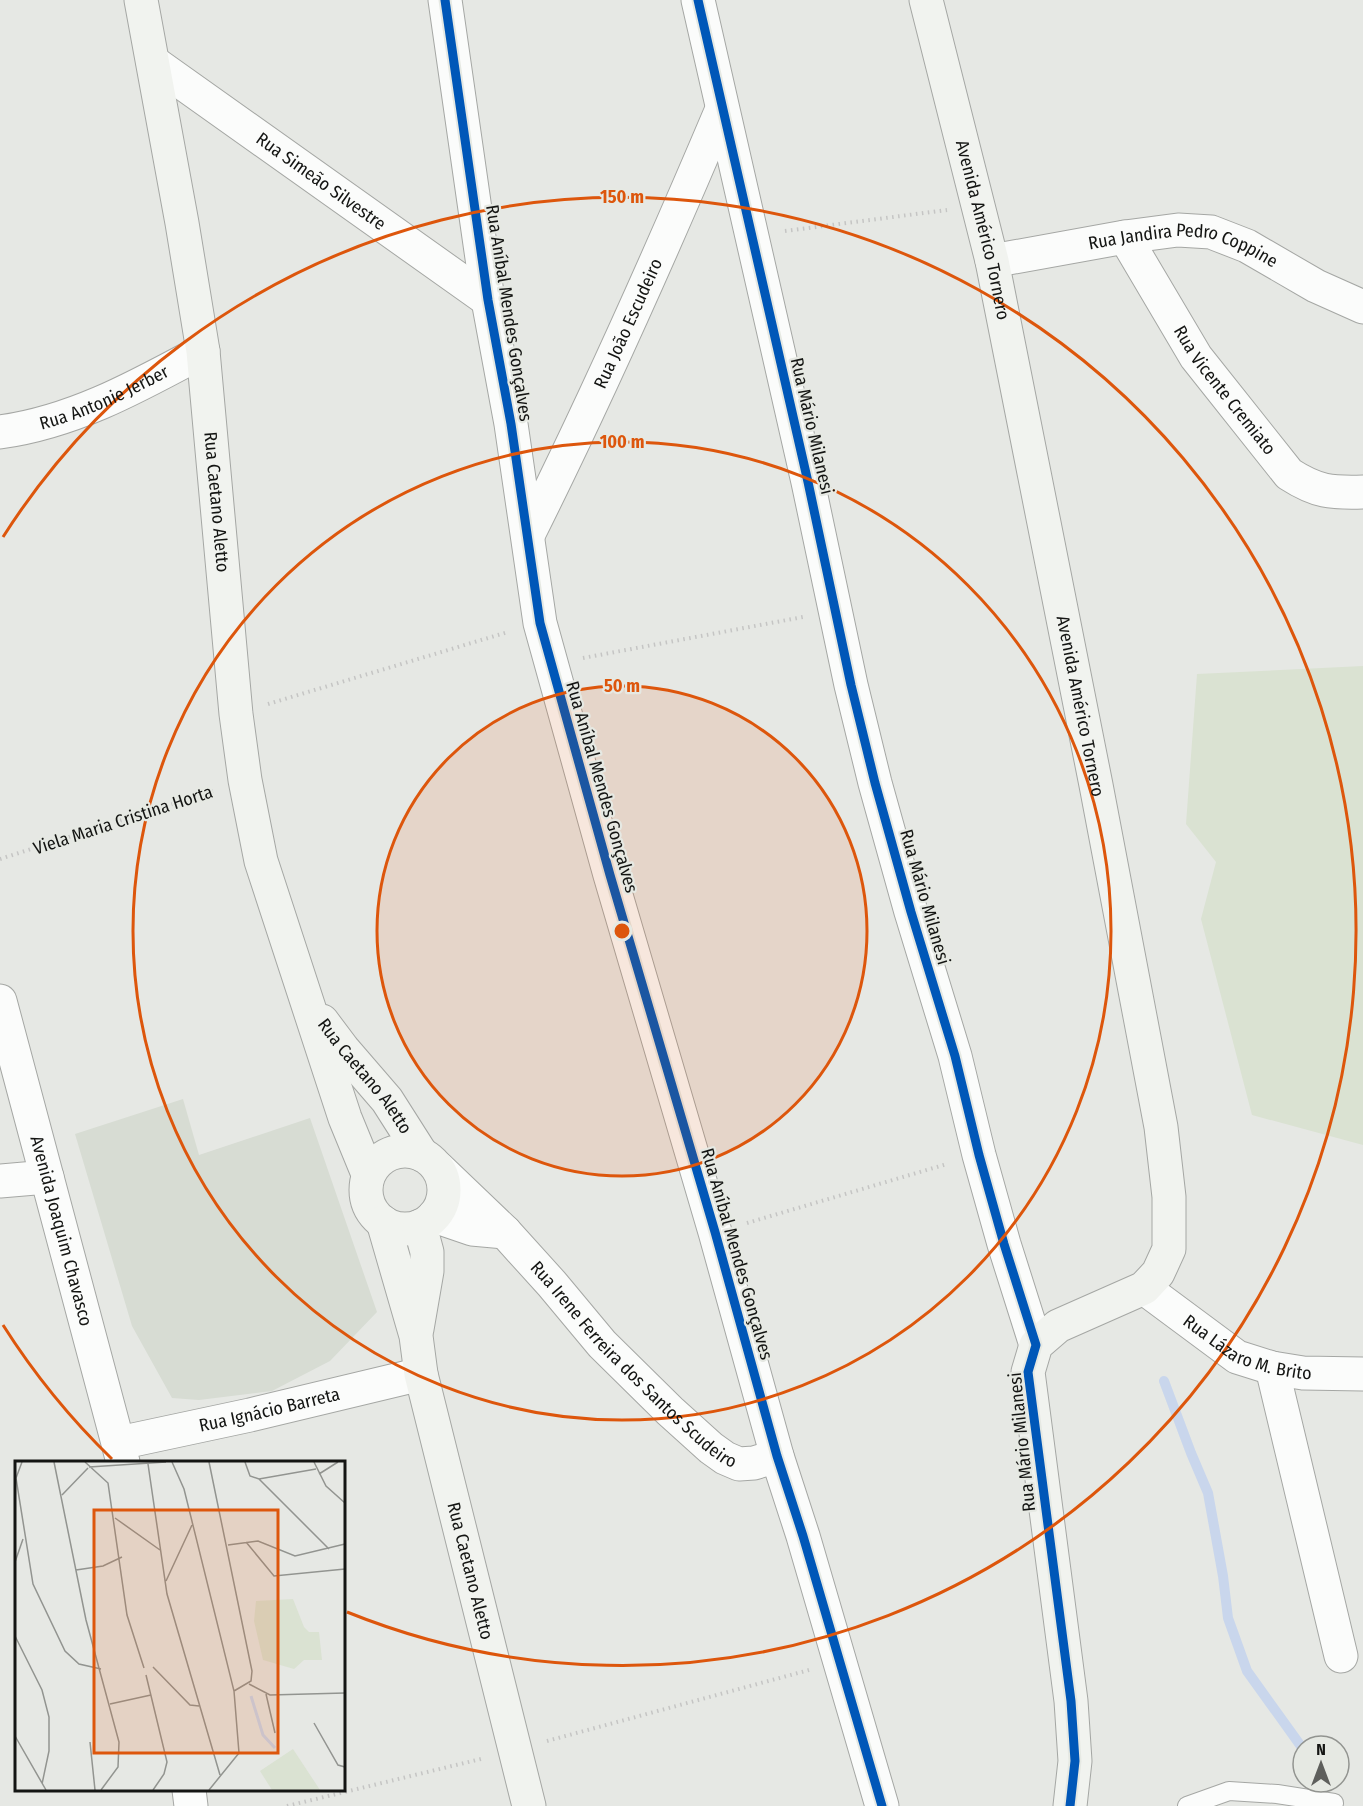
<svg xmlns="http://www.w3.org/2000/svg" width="1363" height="1806" font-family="'Fira Sans Condensed',sans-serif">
	<rect width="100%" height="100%" fill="#e6e8e4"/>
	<polygon fill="#d7dcd3" points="183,1099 199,1155 310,1118 377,1312 330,1361 272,1391 199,1400 172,1398 132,1326 75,1134"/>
	<polygon fill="#dae2d2" points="1363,666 1363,1145 1252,1115 1201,919 1216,862 1186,824 1197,674"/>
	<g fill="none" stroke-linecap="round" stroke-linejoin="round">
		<g stroke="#c9d6ec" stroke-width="10">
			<polyline points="1164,1381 1191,1453 1208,1493 1223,1576 1228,1618 1247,1671 1303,1749"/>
			<polyline points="1339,1766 1340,1766"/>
		</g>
		<g stroke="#a5a7a4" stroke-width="20">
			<polyline id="lane" points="1187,1806 1229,1791 1277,1794 1334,1803"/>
		</g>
		<g stroke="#a5a7a4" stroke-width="35">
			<g id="street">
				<polyline points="445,0 488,300 511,424 540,623 610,875 715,1232 777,1456 803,1536 882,1806"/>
				<polyline points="698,0 808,482 851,685 875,783 911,912 955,1056 979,1155 1004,1244 1036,1345"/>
				<path id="s1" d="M153,62L488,300"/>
				<path id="s2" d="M1125,237L1196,357L1289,474C1317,492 1331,493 1363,492"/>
				<path id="s3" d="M992,261L1125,237L1178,230L1211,232L1247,246L1316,286L1363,307"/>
				<path id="s4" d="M0,432C74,422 138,386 203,351"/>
				<path id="s5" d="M528,535C598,395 661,253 722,109"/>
				<path id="s6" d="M0,1001L123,1462"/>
				<path id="s7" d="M438,1168L505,1232L552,1284L602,1344L670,1411L711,1448L725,1458L739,1464L754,1463L777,1456"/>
				<polyline points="0,1181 47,1177"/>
				<polyline points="434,1216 472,1229 505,1232"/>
				<path id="s8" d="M1144,1288L1237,1357L1272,1368L1303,1373L1363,1374"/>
				<polyline points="1272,1368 1341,1656"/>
				<path id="s9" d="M119,1443L250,1415L421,1374"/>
				<polyline points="189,1790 191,1806"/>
			</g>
		</g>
		<g stroke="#a5a7a4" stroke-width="35">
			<g id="secondary">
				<path id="s10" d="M141,0L182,223L203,351L236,714L245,780L261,861L345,1118L368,1174"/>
				<path id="s11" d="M926,0L992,261L1096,785L1161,1127L1169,1197V1249L1158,1273L1144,1288L1058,1326L1036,1345L1028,1372L1071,1701L1075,1761L1070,1806"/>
				<path id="s12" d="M322,1021L343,1049L387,1100L422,1155"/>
				<circle cx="405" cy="1190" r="39"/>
				<path id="s13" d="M383,1222L416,1336L421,1374L529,1806"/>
				<polyline points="417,1329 427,1271 427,1252 420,1226"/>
			</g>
		</g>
		<g stroke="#c5c5c4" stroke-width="4" stroke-dasharray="1.5 4.5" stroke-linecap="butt">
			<polyline points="785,231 947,210"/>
			<polyline points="583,658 803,617"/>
			<polyline points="268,704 508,632"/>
			<polyline points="0,859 213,791"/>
			<polyline points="747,1223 947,1164"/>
			<polyline points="547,1741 809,1670"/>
			<polyline points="287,1806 485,1758"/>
		</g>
		<use href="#lane" stroke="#fbfcfb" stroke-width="18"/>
		<use href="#street" stroke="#fbfcfb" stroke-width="33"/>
		<use href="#secondary" stroke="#f1f3ef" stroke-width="33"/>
		<g stroke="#e6e9e3" stroke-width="13">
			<g id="cycleway">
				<polyline points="445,0 488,300 511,424 540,623 610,875 715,1232 777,1456 803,1536 882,1806"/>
				<polyline points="698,0 808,482 851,685 875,783 911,912 955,1056 979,1155 1004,1244 1036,1345 1028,1372 1071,1701 1075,1761 1070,1806"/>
			</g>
		</g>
		<use href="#cycleway" stroke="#0057b8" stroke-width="9"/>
	</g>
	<circle cx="622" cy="931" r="245" fill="#dd560c" fill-opacity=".12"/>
	<g fill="none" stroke="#dd560c" stroke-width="3">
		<circle cx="622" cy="931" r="245"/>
		<circle cx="622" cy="931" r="489"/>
		<path d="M112 1459A734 734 0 0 1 3 1325M3 537A734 734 0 1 1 347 1612"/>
	</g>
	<g text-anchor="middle" stroke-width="4.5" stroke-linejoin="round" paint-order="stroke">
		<g font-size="18" fill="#141513" stroke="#e6e9e3">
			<text dy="6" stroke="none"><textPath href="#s1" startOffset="206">Rua Simeão Silvestre</textPath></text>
			<text dy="6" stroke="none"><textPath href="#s11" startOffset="237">Avenida Américo Tornero</textPath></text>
			<text dy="6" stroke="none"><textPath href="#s3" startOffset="196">Rua Jandira Pedro Coppine</textPath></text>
			<text transform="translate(509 313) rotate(81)" y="6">Rua Aníbal Mendes Gonçalves</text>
			<text dy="6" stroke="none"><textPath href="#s5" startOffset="234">Rua João Escudeiro</textPath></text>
			<text dy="6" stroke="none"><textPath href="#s2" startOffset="183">Rua Vicente Cremiato</textPath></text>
			<text dy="6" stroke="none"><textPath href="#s4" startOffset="110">Rua Antonie Jerber</textPath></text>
			<text transform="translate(812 426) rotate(77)" y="6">Rua Mário Milanesi</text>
			<text dy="6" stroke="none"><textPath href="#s10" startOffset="508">Rua Caetano Aletto</textPath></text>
			<text dy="6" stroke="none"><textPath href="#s11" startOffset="723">Avenida Américo Tornero</textPath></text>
			<text transform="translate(602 787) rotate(74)" y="6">Rua Aníbal Mendes Gonçalves</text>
			<text transform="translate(123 820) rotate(-18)" y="6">Viela Maria Cristina Horta</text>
			<text transform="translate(925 897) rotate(74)" y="6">Rua Mário Milanesi</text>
			<text dy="6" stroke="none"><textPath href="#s12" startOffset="70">Rua Caetano Aletto</textPath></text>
			<text dy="6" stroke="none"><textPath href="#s6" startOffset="238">Avenida Joaquim Chavasco</textPath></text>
			<text transform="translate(737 1254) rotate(74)" y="6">Rua Aníbal Mendes Gonçalves</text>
			<text dy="6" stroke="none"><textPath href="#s8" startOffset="122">Rua Lázaro M. Brito</textPath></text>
			<text dy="6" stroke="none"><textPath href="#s7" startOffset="278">Rua Irene Ferreira dos Santos Scudeiro</textPath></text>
			<text dy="6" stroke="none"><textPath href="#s9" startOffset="154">Rua Ignácio Barreta</textPath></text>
			<text transform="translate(1022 1442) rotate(-96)" y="6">Rua Mário Milanesi</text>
			<text dy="6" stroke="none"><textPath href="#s13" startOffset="360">Rua Caetano Aletto</textPath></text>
		</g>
	</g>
	<g transform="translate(15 1461)">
		<rect width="330" height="330" fill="#e6e8e4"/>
		<path d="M278,138L289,166L294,171H304L307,199H289L279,208L248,199L239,160L241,140ZM278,288L305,329H257L245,310Z" fill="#dae2d2"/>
		<path fill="none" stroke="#c9d6ec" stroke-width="3" d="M236,235L248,274L260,287"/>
		<path fill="none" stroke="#929490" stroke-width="1.5" d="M7,1L1,17L18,123L50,190L64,203L86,208M39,1L71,159L104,281L103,306L86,329M70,1L93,22L112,154L129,207M157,1L169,28L219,230L224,292L194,329M194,1L237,210L236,220L219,230M230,1L235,15L244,18L301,8M299,1L311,25L330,42M133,3L152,133L205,314M74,6L151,1M304,13L323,1M244,18L314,88M47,34L73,7M100,57L145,89M231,81L259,115L330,108M213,84L243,80L280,95L330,83M0,101L8,78M61,109L88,105L107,96M151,120L177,64M0,175L27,229L34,256V290L27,323M138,206L175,244L184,245M131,214L152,301L149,313L138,329M234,223L255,234L330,232M251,233L260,272M95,243L136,234M299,262L323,304L330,306M0,275L31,329M75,281L80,329"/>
		<path fill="#dd560c" fill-opacity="0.15" stroke="#dd560c" stroke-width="3" d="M79,49H263V292H79Z"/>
		<rect width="330" height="330" fill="none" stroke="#141513" stroke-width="3"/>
	</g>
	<circle cx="622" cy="931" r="9" fill="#dd560c" stroke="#e6e9e3" stroke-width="3"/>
	<g font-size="18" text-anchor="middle" font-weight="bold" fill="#dd560c" stroke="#e6e9e3" stroke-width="4.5" stroke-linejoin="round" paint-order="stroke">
		<text x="622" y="203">150 m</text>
		<text x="622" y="448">100 m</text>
		<text x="622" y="692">50 m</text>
	</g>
	<g transform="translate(1321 1764)"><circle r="28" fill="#e6e9e3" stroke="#929490" stroke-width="1.5"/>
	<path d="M0-4.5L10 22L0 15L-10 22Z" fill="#5e5f5c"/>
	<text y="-9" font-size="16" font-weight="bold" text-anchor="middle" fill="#141513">N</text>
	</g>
</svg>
